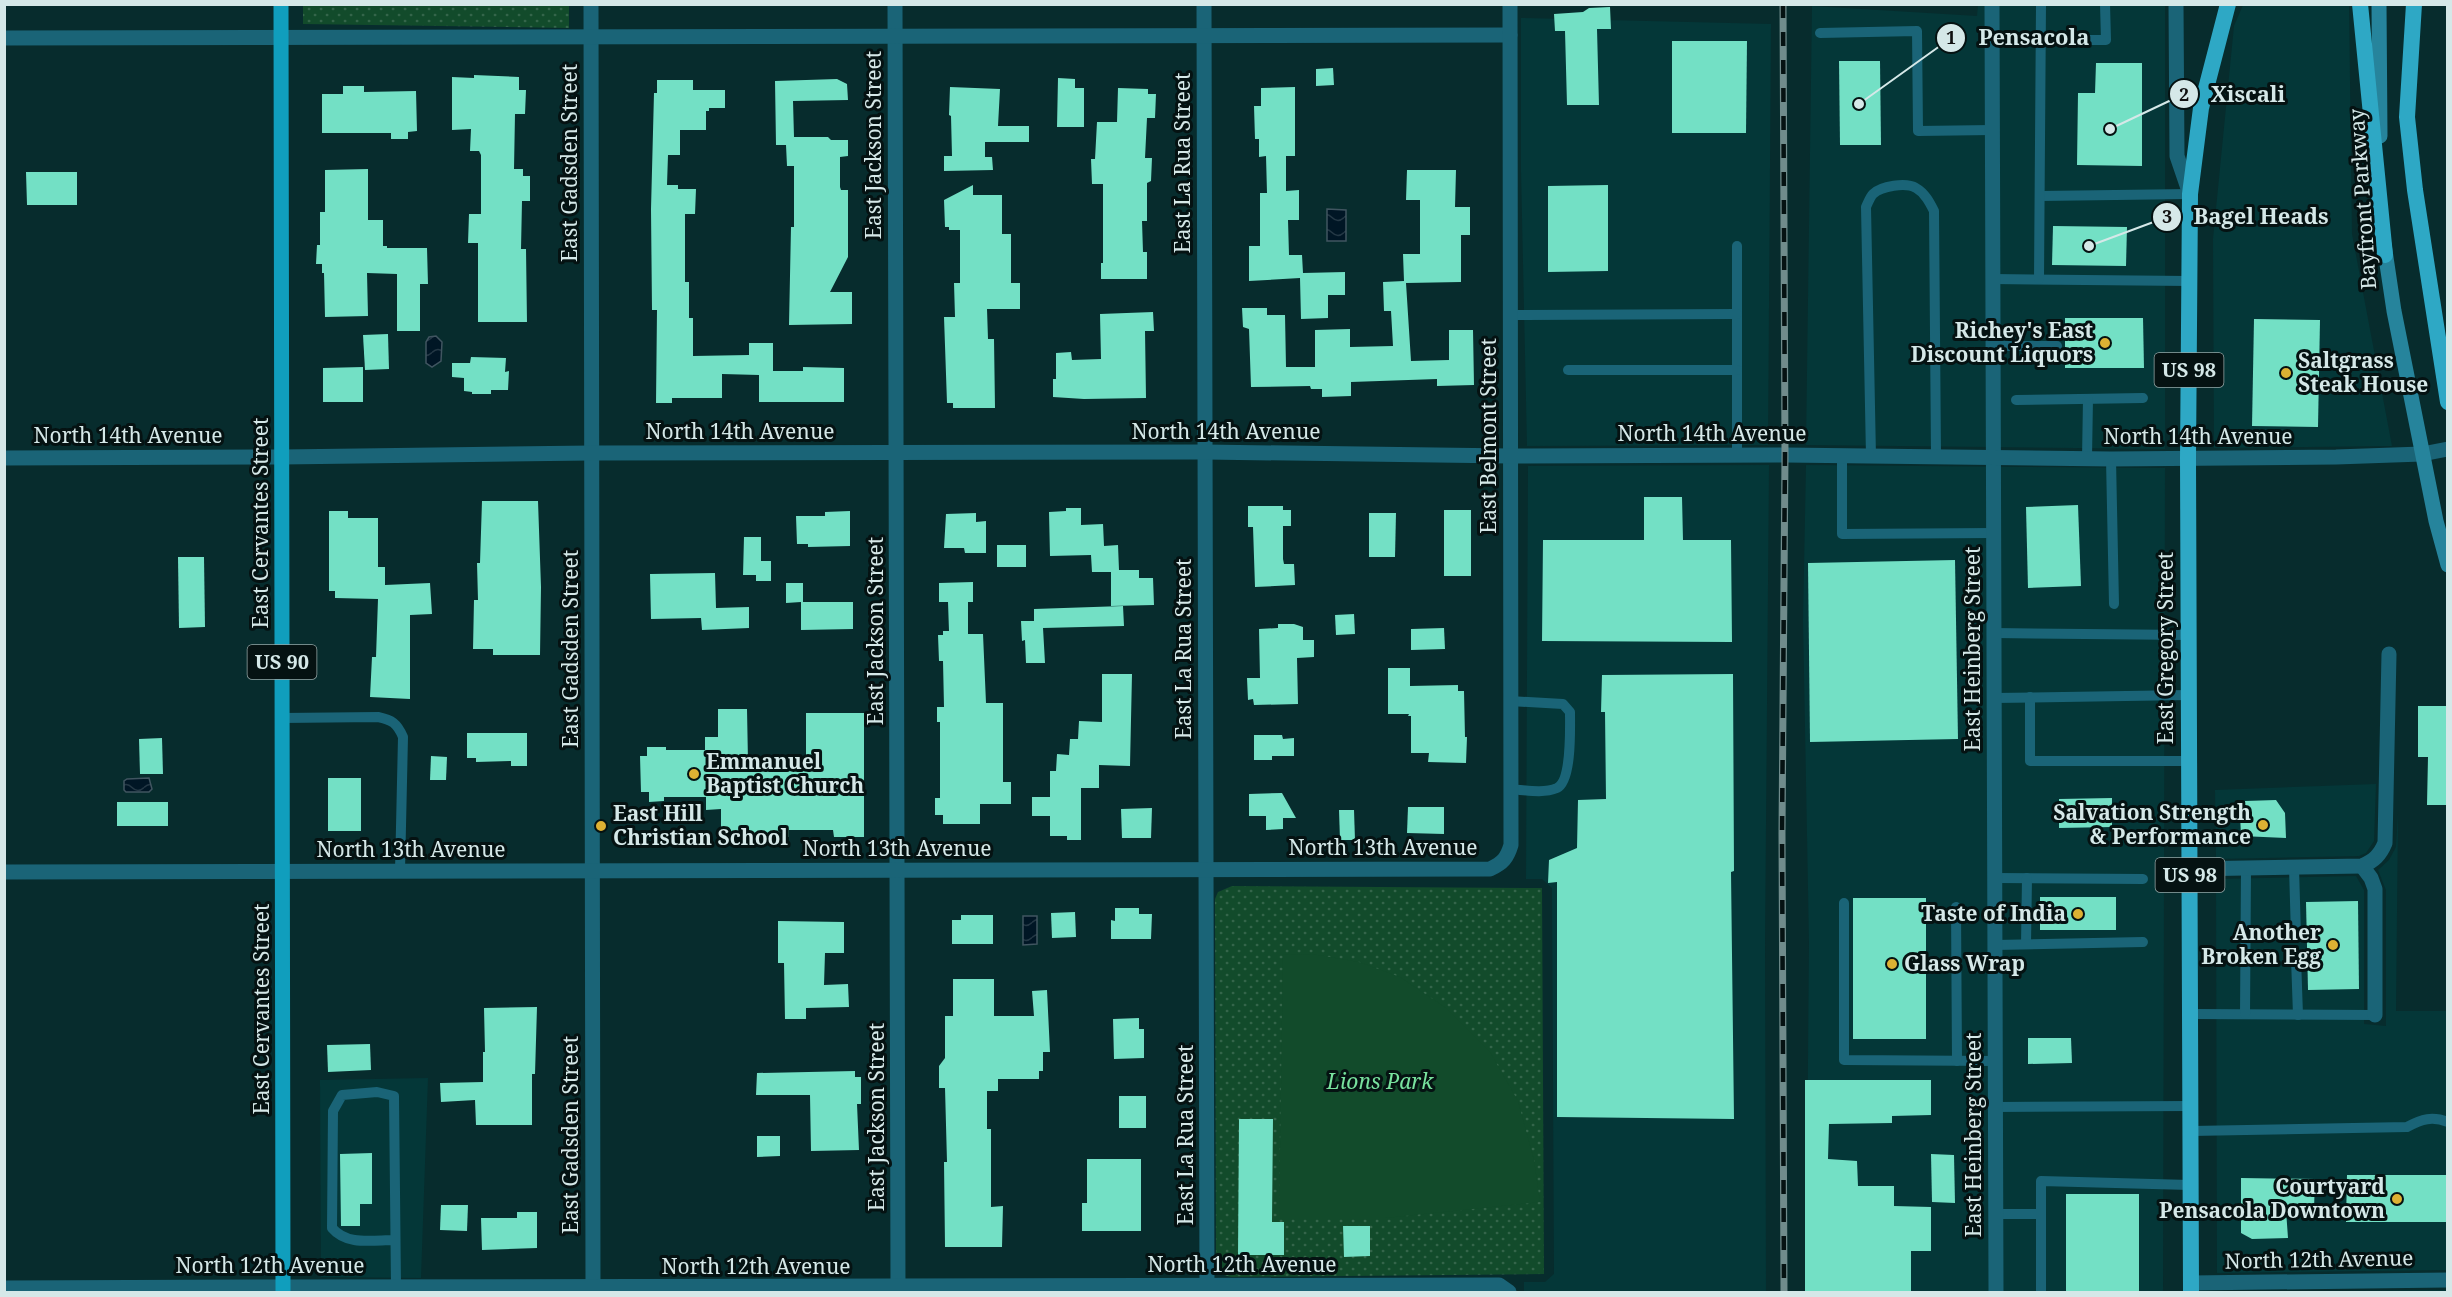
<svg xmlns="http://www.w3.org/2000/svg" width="2452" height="1297" font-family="'Noto Serif',serif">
	<defs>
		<pattern id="park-dots" width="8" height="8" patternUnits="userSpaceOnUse" patternTransform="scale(1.5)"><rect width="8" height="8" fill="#124b2b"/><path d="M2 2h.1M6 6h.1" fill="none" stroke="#34654a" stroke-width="1.8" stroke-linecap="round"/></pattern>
		<pattern id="water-waves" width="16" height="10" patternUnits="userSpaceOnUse" patternTransform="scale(1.5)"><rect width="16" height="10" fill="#001625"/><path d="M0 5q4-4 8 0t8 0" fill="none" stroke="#243845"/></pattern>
	</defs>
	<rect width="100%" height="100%" fill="#072c2d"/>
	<g fill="#043738">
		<polygon points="1978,5 2165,5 2165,449 1806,445 1812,6 1977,16"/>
		<polygon points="2243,5 2349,5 2352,234 2392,446 2214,448 2213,239 2234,26"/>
		<polygon points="1521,18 1771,24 1768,445 1527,446 1521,171"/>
		<polygon points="1769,465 1765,945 1766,1292 1524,1292 1524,1282 1545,1282 1554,1274 1552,888 1542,879 1526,879 1528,466"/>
		<polygon points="1806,465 2165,468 2163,1292 1806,1292 1809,943 1803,620"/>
		<polygon points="2376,784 2374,841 2366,853 2359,856 2216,859 2215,790"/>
		<polygon points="2398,814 2396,1011 2447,1011 2447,1270 2217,1273 2216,879 2356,876 2364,890 2364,1024 2386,1026 2386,890 2378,870 2389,860 2396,847"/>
		<polygon points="428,1078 421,1278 321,1277 320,1080"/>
		<polygon points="2447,1290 2447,1292 2218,1292"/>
	</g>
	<g fill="url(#park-dots)">
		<polygon points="303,5 569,5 569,28 303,24"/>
		<polygon points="1232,886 1542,888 1544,1274 1231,1277 1220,1274 1216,1264 1215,899 1218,892"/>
	</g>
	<polygon fill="#124b2b" points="1283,954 1318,955 1359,962 1400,977 1446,1008 1490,1052 1518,1101 1534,1160 1540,1202 1385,1218 1279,1218"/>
	<g fill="url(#water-waves)" stroke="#405560" stroke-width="1.5">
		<polygon points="1327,209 1346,210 1346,241 1327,241"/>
		<polygon points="436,336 442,342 441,361 432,367 426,363 426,342 429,337"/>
		<polygon points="149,778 152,789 149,792 126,792 124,790 124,781 127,779"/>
		<polygon points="1023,916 1037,916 1037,944 1023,945"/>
	</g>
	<g fill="#73e0c5">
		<polygon points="1610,7 1611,29 1597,29 1599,105 1567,105 1565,31 1555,31 1554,14 1583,12 1589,8"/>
		<polygon points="1672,41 1747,41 1746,133 1672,133"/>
		<polygon points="1839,61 1880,61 1881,145 1840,145"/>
		<polygon points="2096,63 2142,63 2142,166 2077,165 2078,93 2095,93"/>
		<polygon points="1333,68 1334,85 1316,86 1316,69"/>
		<polygon points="474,75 519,77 519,90 526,90 525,114 515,114 514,169 523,169 523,176 530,176 530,201 522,201 521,249 526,249 527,322 478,322 478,243 468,243 469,214 481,214 481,155 479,151 470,151 471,129 452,130 452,77 474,78"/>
		<polygon points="1058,78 1075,79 1075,88 1084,88 1084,127 1057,127"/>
		<polygon points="837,79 847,84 848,100 793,101 794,137 828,137 831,140 848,140 848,156 840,157 840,187 841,190 848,190 848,257 830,292 852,292 852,324 789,325 791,227 794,227 794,166 787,166 786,145 776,145 775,81"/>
		<polygon points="657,80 693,80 693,90 725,90 725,108 709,108 709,111 706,111 706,130 680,130 680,155 668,155 667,185 678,185 678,189 696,189 695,214 685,214 685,282 689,282 689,318 693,318 693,356 749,355 749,343 773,343 773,371 803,371 803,367 844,368 844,402 759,402 759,375 722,374 722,398 672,398 672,403 656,403 657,310 652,310 651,209 654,93 657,93"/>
		<polygon points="343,86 364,86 364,92 416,91 417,131 408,132 408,139 391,139 391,133 322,133 322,94 343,94"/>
		<polygon points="950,87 1000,89 998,126 1029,126 1029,142 985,142 985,157 992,157 993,170 944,171 944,156 952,156 951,116 949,115"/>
		<polygon points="1295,87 1295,156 1286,156 1286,191 1299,190 1299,220 1288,220 1289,255 1302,255 1303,273 1345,272 1345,295 1328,295 1328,318 1301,319 1300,278 1249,281 1249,246 1260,246 1260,193 1267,193 1266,156 1259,157 1259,139 1255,139 1254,106 1261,106 1261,88"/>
		<polygon points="1118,88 1148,89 1148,94 1156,94 1155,118 1147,118 1145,158 1152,158 1151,181 1147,183 1147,221 1142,221 1143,252 1147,252 1147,279 1101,279 1101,263 1103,263 1103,184 1092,184 1091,159 1095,159 1097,122 1117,122"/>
		<polygon points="368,169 368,220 383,220 383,246 387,246 387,248 427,248 428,284 420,284 420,331 397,331 397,274 367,273 368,316 325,317 324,273 322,273 322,264 316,264 317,245 320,245 320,212 325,212 325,170"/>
		<polygon points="1407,170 1456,170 1455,207 1470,207 1470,235 1461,235 1461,282 1406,283 1411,361 1449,360 1449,330 1473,330 1474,385 1437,386 1437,379 1351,382 1351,396 1322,397 1322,389 1311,389 1310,386 1251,387 1249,329 1243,327 1242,308 1267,308 1267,315 1285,315 1286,367 1315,367 1315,330 1350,329 1350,347 1393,346 1391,311 1384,311 1383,282 1404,281 1403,254 1420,254 1420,200 1406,200"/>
		<polygon points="26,172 77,172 77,205 27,205"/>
		<polygon points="973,185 973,195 1002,195 1002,234 1011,234 1011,283 1020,283 1020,309 987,309 988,339 994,339 995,408 953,408 953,403 947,403 944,317 955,317 954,283 960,283 960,230 949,230 949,227 945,227 944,200"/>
		<polygon points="1608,185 1608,271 1548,272 1548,186"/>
		<polygon points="2053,226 2127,227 2126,266 2052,265"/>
		<polygon points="1153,312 1154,331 1145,331 1146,398 1084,399 1053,397 1053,379 1056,379 1056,353 1071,352 1072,360 1101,359 1100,314"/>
		<polygon points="2065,318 2143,318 2144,368 2065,368"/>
		<polygon points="2254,319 2320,320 2318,427 2252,426"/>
		<polygon points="388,334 389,369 365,370 363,335"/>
		<polygon points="471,357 506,358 505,372 509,371 508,390 491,390 491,394 472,394 472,392 464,391 464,378 452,377 452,363 470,363"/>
		<polygon points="363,367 363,402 323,402 323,368"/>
		<polygon points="1644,497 1682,497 1683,540 1731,540 1732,642 1542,641 1543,540 1644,540"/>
		<polygon points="482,501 538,501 541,587 540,655 493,655 493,649 473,649 474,600 478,600 477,563 480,563"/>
		<polygon points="2078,505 2081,586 2028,588 2026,507"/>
		<polygon points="1248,506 1283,506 1283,510 1291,510 1291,526 1283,526 1283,559 1284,564 1294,564 1295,585 1255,587 1253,527 1248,527"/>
		<polygon points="1066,508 1081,508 1081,525 1103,524 1104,546 1118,545 1119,570 1139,570 1139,578 1153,578 1154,605 1111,606 1111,572 1092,572 1091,555 1050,556 1049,512 1066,511"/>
		<rect x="1444" y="510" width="27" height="66"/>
		<polygon points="329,511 348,511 348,518 378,518 378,567 385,567 385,585 430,583 432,614 410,615 410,699 370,697 372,657 376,657 378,599 335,598 335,591 329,591"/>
		<polygon points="850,511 850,546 808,547 808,544 797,544 796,516 825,516 825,512"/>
		<polygon points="976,513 976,522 986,521 986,553 965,553 964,548 944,548 946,514"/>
		<polygon points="1369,513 1396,513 1395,557 1369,557"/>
		<polygon points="744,537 761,537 761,561 771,561 771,581 756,581 756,575 743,575"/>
		<rect x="997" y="545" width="29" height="22"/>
		<polygon points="178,557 204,557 205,627 179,628"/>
		<polygon points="1955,560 1958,739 1810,742 1808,563"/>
		<polygon points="715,573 716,608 749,607 749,628 702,630 701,618 651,619 650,574"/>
		<polygon points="973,582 973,602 968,602 968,634 983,634 986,703 1003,703 1003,782 1011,782 1011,804 980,804 980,824 943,824 943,815 935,815 935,798 940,798 940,722 937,722 937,707 944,707 943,661 939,661 938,635 943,635 943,631 949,631 948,602 939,602 939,583"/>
		<polygon points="786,583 803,583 803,602 853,602 853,629 801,630 801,602 786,603"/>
		<polygon points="1123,606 1124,626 1043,628 1045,663 1026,663 1025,640 1022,641 1021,621 1034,621 1034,609"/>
		<polygon points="1354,614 1355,634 1336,635 1335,615"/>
		<polygon points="1278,624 1294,624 1303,627 1303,640 1314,640 1314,657 1297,658 1298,704 1254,705 1253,699 1248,700 1247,678 1260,678 1259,629 1278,628"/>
		<polygon points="1444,628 1445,649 1411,650 1411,629"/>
		<polygon points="1388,668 1410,668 1410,686 1458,685 1458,691 1464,691 1465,737 1467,737 1466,763 1428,762 1429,753 1411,753 1411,716 1408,716 1409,714 1388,714"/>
		<polygon points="1102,674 1132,674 1130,766 1099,765 1099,788 1081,788 1081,840 1067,840 1067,836 1050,836 1050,816 1032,816 1032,797 1050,797 1050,771 1056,771 1057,754 1069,755 1070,739 1078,739 1079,721 1102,722"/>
		<polygon points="1733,674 1734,871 1731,872 1734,1119 1557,1117 1557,882 1548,883 1549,860 1577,848 1578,800 1606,799 1605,712 1601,712 1602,675"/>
		<polygon points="2418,706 2448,706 2448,805 2427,805 2428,757 2418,757"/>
		<polygon points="718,709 747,709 748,762 806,762 806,713 864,713 864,837 834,837 833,830 789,830 789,837 721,836 721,809 706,810 706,797 664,797 664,801 649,802 649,792 641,792 640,756 647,756 647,747 666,747 666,750 705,750 705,737 718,737"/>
		<polygon points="467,733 527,733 527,766 511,766 511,761 476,762 476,758 467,758"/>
		<polygon points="1254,735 1282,735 1283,739 1294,738 1294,756 1272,756 1272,760 1254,760"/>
		<polygon points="162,738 163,774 140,774 139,739"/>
		<polygon points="431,756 447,757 446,780 430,780"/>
		<rect x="328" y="778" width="33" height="53"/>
		<polygon points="1282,793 1296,818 1283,818 1283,829 1266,830 1266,816 1249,816 1249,794"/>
		<polygon points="2112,798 2112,827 2059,828 2059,799"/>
		<polygon points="2276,800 2285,813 2286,838 2241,836 2240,814 2245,814 2245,801"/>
		<rect x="117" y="802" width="51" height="24"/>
		<polygon points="1408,807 1444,807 1444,834 1407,833"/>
		<polygon points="1152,808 1151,838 1122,838 1121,809"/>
		<polygon points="1339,810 1354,810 1355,840 1340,840"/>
		<rect x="2040" y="897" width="76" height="33"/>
		<rect x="1853" y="898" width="73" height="141"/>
		<polygon points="2358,901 2359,989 2308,990 2306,902"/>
		<polygon points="1115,908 1139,908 1139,914 1152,914 1151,939 1111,939 1111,920 1115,921"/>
		<polygon points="1075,912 1076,937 1052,938 1051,913"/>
		<polygon points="961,915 993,915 993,944 952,944 952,920 961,920"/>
		<polygon points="778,921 844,922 844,953 825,953 824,985 848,984 849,1007 806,1008 806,1019 785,1019 784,963 778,963"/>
		<polygon points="953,979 994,979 994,1016 1034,1016 1032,991 1047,990 1050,1052 1043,1052 1043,1071 1039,1071 1039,1079 998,1079 998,1091 987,1091 987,1129 991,1129 991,1207 1003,1206 1002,1247 945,1247 944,1162 947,1162 945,1088 939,1088 939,1066 945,1058 945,1016 953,1016"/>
		<polygon points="537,1007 535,1074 532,1074 532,1125 476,1125 475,1100 441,1102 440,1083 483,1082 483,1052 485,1052 484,1008"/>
		<polygon points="1139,1018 1139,1029 1144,1029 1144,1058 1114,1059 1113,1019"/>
		<polygon points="2028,1038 2071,1038 2072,1063 2028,1064"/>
		<polygon points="370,1044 371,1070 328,1072 327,1045"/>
		<polygon points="855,1071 855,1077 861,1077 861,1104 857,1104 859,1150 811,1151 810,1095 756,1095 757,1073"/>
		<polygon points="1805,1080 1931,1080 1931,1115 1892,1116 1892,1123 1829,1124 1828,1159 1857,1161 1858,1186 1894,1186 1894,1206 1931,1207 1931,1251 1911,1251 1911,1293 1805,1293"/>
		<rect x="1119" y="1096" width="27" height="32"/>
		<polygon points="1239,1119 1273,1119 1272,1222 1284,1222 1284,1255 1238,1255"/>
		<polygon points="757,1136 780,1136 780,1156 757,1157"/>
		<polygon points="372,1153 372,1204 360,1204 360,1226 341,1226 340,1154"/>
		<polygon points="1931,1154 1954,1155 1955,1203 1932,1202"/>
		<polygon points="1087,1159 1141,1159 1141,1231 1082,1231 1082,1203 1087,1203"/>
		<polygon points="2347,1175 2448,1175 2448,1222 2346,1222"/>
		<polygon points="2241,1178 2315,1179 2314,1209 2286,1210 2288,1238 2252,1239 2241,1233"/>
		<rect x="2066" y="1194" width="73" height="99"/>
		<polygon points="441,1205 468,1205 467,1231 440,1230"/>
		<polygon points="517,1212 537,1212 537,1248 482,1250 481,1218 517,1218"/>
		<polygon points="1343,1226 1370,1226 1370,1256 1344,1257"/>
	</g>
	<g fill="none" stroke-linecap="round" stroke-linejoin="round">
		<g stroke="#1a6477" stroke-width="10">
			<polyline points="1820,33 1917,31 1918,131 1992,130"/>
			<polyline points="2041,40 2106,40 2105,4"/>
			<polyline points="2040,196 2190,194"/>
			<polyline points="1737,246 1737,455"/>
			<polyline points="1993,279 2189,281"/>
			<polyline points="2039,279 2041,4"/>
			<polyline points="1510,315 1737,314"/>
			<polyline points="1993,346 2057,346"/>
			<polyline points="1568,370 1737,370"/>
			<polyline points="2016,400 2143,398"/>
			<polyline points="1842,455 1842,534 1993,533"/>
			<path d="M1871,456L1866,207C1868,203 1870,197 1873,194C1881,186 1906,182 1916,188C1925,193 1930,203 1934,211L1936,456"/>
			<polyline points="2087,458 2088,399"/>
			<polyline points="2111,459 2114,604"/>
			<polyline points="1994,633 2189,635"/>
			<polyline points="2030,697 2030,761 2189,761"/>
			<polyline points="1994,698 2189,695"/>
			<path d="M1510,701L1563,704L1570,712C1570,727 1572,781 1557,788C1543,794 1525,790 1510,789"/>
			<path d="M282,718L378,717C392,720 397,723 403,737L400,871"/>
			<polyline points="2294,867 2296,936"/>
			<polyline points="1995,878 2143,879"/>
			<polyline points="1844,903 1844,1060 1995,1061"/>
			<polyline points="1956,907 1957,1061"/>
			<polyline points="2026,944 2027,878"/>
			<polyline points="1995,945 2143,942"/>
			<polyline points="2296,958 2298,1015"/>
			<polyline points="2190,1014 2375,1015"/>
			<polyline points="2245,1014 2246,869"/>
			<polyline points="1995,1107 2190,1106"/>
			<path d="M2191,1131L2407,1127C2422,1119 2432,1116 2448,1122"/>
			<polyline points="1996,1214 2041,1214"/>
			<path d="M395,1240C373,1240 347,1246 332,1228L333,1111L342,1095L377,1092L394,1096L396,1287"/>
			<polyline points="2041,1292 2041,1181 2190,1185"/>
		</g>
		<g stroke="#1a6477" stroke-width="15">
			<polyline points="591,4 593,1292"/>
			<polyline points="895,4 898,1292"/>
			<polyline points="1204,4 1207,1292"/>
			<polyline points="1992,4 1996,1292"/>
			<polyline points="4,38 1510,35"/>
			<polyline points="4,458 282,457"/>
			<polyline points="2362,866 2371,878 2375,889 2375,1015"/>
			<path d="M2190,869L2362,866C2374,861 2380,855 2385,843L2389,654"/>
			<path d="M4,872L1490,869C1503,863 1507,858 1511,845L1510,4"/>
			<polyline points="2191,1283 2448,1280"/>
			<polyline points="283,1287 1499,1285 1509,1292"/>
		</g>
		<g stroke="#1a6477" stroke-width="15">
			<polyline points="2176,4 2177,156 2190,194"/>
			<polyline points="282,457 591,453 1205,452 1510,456 1785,455 2111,459 2336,457 2422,454 2448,449"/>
			<polyline points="4,1288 283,1287"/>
		</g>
		<g stroke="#26849c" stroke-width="15">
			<polyline points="2379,4 2380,136"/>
			<polyline points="2384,244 2394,311 2436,521 2448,565"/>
		</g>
		<polyline stroke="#109ebd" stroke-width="15" points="281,4 283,1292"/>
		<g stroke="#2ea8c5" stroke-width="16">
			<polyline points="2360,4 2385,255"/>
			<polyline points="2414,4 2407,117 2415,190 2448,402"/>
			<polyline points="2191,1292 2188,458 2190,194 2201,108 2228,4"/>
		</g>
		<g stroke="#708c8c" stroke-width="7">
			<polyline id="rail" points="1783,4 1785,455 1782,833 1784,1292"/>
		</g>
		<use href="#rail" stroke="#051212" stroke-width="4.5" stroke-dasharray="14" stroke-linecap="butt"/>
	</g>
	<g fill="#ddb133" stroke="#051212" stroke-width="2">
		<circle cx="2105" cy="343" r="6"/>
		<circle cx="2286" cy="373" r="6"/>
		<circle cx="694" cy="774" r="6"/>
		<circle cx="2263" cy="825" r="6"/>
		<circle cx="601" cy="826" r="6"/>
		<circle cx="2078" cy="914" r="6"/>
		<circle cx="2333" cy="945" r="6"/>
		<circle cx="1892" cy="964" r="6"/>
		<circle cx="2397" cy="1199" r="6"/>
	</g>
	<g text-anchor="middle" stroke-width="6" stroke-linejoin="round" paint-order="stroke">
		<g fill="#051212" stroke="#97a8a8" stroke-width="1.5">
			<rect x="2154.5" y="353" width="69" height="34" rx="4.5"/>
			<rect x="247.5" y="645" width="69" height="34" rx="4.5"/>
			<rect x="2155.5" y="858" width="69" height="34" rx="4.5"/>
		</g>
		<g font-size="20" font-weight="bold" fill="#d5e8e8">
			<text x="2189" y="377">US 98</text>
			<text x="282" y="669">US 90</text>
			<text x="2190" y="882">US 98</text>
		</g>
		<g font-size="21" fill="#d5e8e8" stroke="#051212">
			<text transform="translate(874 145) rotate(-90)" y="7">East Jackson Street</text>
			<text transform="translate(570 163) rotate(-90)" y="7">East Gadsden Street</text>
			<text transform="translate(1183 163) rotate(-90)" y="7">East La Rua Street</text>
			<text transform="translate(2363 199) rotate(-94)" y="7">Bayfront Parkway</text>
			<text x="740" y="439">North 14th Avenue</text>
			<text x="1226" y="439">North 14th Avenue</text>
			<text x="1712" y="441">North 14th Avenue</text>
			<text x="128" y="443">North 14th Avenue</text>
			<text transform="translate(1489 436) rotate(-90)" y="7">East Belmont Street</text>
			<text x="2198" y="444">North 14th Avenue</text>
			<text transform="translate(261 523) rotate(-90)" y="7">East Cervantes Street</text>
			<text transform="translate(876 631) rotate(-90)" y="7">East Jackson Street</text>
			<text transform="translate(2166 648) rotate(-90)" y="7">East Gregory Street</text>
			<text transform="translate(571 649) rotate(-90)" y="7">East Gadsden Street</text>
			<text transform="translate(1184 649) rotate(-90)" y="7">East La Rua Street</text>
			<text transform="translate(1973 649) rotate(-90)" y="7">East Heinberg Street</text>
			<text x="1383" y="855">North 13th Avenue</text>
			<text x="897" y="856">North 13th Avenue</text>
			<text x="411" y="857">North 13th Avenue</text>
			<text transform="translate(262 1009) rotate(-90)" y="7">East Cervantes Street</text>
			<text transform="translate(877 1117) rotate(-90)" y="7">East Jackson Street</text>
			<text transform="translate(571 1135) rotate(-90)" y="7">East Gadsden Street</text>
			<text transform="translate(1186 1135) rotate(-90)" y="7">East La Rua Street</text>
			<text transform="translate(1974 1135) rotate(-90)" y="7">East Heinberg Street</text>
			<text transform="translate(2319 1260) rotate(-1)" y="7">North 12th Avenue</text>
			<text x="1242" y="1272">North 12th Avenue</text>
			<text x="270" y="1273">North 12th Avenue</text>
			<text x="756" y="1274">North 12th Avenue</text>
		</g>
		<g font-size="21" font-weight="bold" fill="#d5e8e8" stroke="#051212" text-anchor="end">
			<text x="2093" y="338">Richey's East<tspan x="2093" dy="24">Discount Liquors</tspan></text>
			<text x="2298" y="368" text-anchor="start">Saltgrass<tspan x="2298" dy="24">Steak House</tspan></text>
			<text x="706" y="769" text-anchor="start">Emmanuel<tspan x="706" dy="24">Baptist Church</tspan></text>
			<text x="2251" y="820">Salvation Strength<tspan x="2251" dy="24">&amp; Performance</tspan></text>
			<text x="613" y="821" text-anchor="start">East Hill<tspan x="613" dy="24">Christian School</tspan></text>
			<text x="2066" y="921">Taste of India</text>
			<text x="2321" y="940">Another<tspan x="2321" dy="24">Broken Egg</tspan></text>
			<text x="1904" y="971" text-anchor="start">Glass Wrap</text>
			<text x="2385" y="1194">Courtyard<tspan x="2385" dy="24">Pensacola Downtown</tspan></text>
		</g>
		<g font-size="21" font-style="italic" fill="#78e29e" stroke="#051212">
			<text x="1380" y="1089">Lions Park</text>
		</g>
	</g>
	<path fill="none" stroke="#d5e8e8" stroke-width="2" d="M1859 104L1951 38M2110 129L2184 94M2089 246L2167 217"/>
	<g fill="#d5e8e8" stroke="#051212" stroke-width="2">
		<circle cx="1859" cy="104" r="6"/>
		<circle cx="2110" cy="129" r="6"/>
		<circle cx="2089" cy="246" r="6"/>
		<circle cx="1951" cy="38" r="15"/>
		<circle cx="2184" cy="94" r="15"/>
		<circle cx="2167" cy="217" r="15"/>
	</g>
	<g font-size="18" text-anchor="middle" font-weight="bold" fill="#111">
		<text x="1951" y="44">1</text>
		<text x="2184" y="101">2</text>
		<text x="2167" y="223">3</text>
	</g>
	<g font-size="22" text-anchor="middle" font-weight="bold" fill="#d5e8e8" stroke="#051212" stroke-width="6" stroke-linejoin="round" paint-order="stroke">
		<text x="2034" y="45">Pensacola</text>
		<text x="2248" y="102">Xiscali</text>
		<text x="2261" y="224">Bagel Heads</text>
	</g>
	<rect width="2452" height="1297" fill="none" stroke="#d5e8e8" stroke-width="12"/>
</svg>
